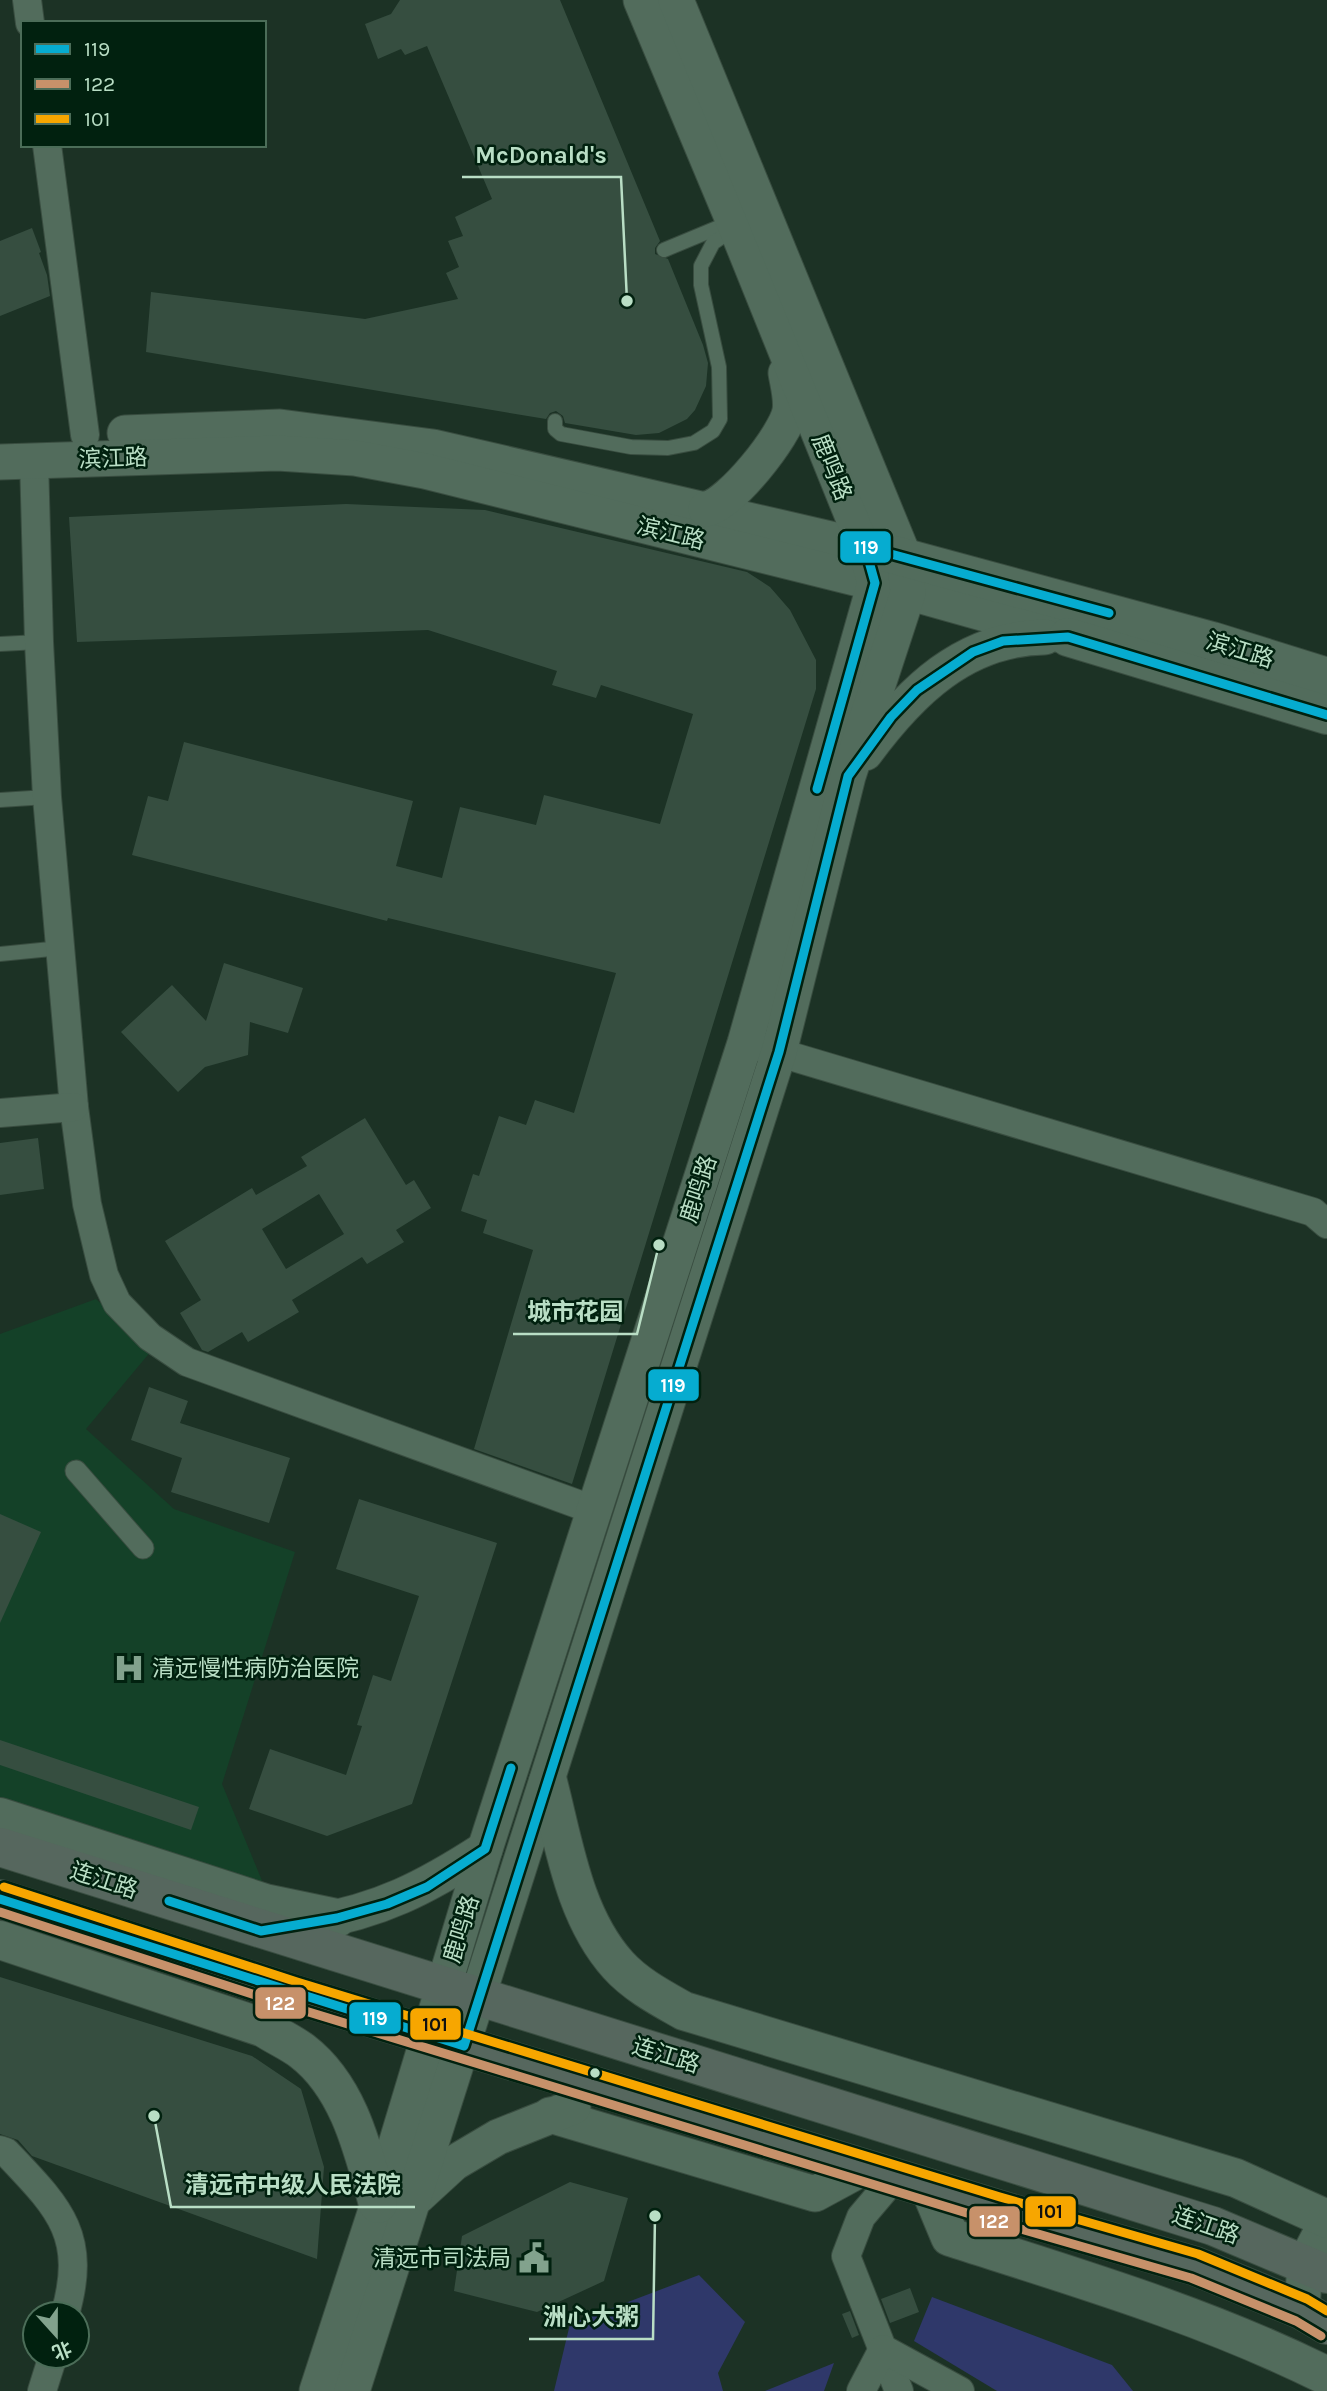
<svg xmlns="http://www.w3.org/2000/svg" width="1327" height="2391" font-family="Karla,'Noto Sans SC',sans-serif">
	<rect width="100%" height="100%" fill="#1c3225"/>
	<polygon fill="#144128" points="96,1299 152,1350 86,1429 174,1509 295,1552 222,1784 263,1883 0,1799 0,1334"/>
	<g fill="#2f386a">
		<polygon points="699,2275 745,2322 718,2373 723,2391 554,2391 570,2324"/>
		<polygon points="932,2297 1112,2365 1133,2391 997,2391 914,2341"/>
		<polygon points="834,2363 824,2391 765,2391"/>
	</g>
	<g fill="#364e40" fill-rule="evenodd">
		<polygon points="400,0 560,0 660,241 655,248 655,254 668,259 703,345 708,363 706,386 695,410 687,419 659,433 636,435 565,423 563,416 556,411 550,413 546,419 146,352 151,292 365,319 458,299 446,273 459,267 448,241 463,236 455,217 492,199 427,46 405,55 401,49 378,59 365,24 391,14"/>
		<polygon points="32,228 41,252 39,253 47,275 50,296 0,316 0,241"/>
		<polygon points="346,504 485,510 747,572 770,587 790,610 816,660 816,689 572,1484 474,1449 533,1250 483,1233 487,1220 461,1211 473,1174 479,1176 499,1116 526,1125 535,1100 574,1113 616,973 388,918 387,921 132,855 148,796 168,801 184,742 413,801 396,866 442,878 460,807 536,825 544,795 660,824 693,714 601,685 596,698 552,685 557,671 428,630 77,642 69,517"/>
		<polygon points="224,963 303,988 288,1033 250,1022 248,1055 205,1067 178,1092 121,1032 172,985 206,1021"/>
		<path d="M365,1118L406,1185L414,1180L431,1208L396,1230L404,1242L367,1264L362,1257L292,1300L299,1312L248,1342L242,1332L208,1352L202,1350L180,1313L201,1300L165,1241L252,1188L256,1195L307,1166L301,1157ZM319,1194L344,1234L286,1269L262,1229Z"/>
		<polygon points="38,1138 44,1189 0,1195 0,1143"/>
		<polygon points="149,1387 188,1401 180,1423 290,1458 269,1523 171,1492 182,1458 131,1440"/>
		<polygon points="359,1499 497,1543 412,1804 327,1836 249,1809 270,1749 346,1775 362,1726 357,1725 373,1675 391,1681 419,1596 336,1569"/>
		<polygon points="0,1514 41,1532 0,1623"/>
		<polygon points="0,1740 199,1807 191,1830 0,1765"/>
		<polygon points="0,1977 252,2056 301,2089 324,2167 317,2259 32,2156 18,2140 0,2134"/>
		<polygon points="570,2182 628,2198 604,2281 537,2312 454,2291 462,2236"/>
		<polygon points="910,2288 919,2312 890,2323 881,2299"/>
		<polygon points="850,2311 859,2335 852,2338 842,2314"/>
	</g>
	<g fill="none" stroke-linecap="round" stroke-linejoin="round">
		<g stroke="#394d40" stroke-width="16">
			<g id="service">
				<polyline points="664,250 729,223"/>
				<polyline points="555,421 555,429 561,434 631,447 668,448 694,443 713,431 720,419 719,367 701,285 701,266 713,243 736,227"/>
				<polyline points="0,644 39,642"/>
				<polyline points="0,800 47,797"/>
				<polyline points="0,954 61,948"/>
			</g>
		</g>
		<g stroke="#394d40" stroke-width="23">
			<polyline id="pedestrian" points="76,1471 143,1548"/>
		</g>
		<g stroke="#394d40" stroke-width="30">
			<g id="minor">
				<polyline points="27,0 30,23"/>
				<polyline points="47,145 85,435"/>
				<polyline points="34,460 39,642 47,797 74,1107 87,1204 104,1275 117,1303 150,1337 187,1362 594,1510"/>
				<polyline points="760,1047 1313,1212 1327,1224"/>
				<polyline points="0,1113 74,1107"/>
				<path d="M0,2150L6,2152C58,2207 88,2234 65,2314"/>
				<polyline points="894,2178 861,2217 846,2256 899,2391"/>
				<polyline points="42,2391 53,2356"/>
				<polyline points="861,2391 883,2349 960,2391"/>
			</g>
		</g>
		<g stroke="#394d40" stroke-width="37">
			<g id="tertiary">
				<polyline points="125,433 280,427 433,447 865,547"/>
				<polyline points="0,462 278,453 355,458 425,471 875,583 1068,637"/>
				<path d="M706,509C730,505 786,435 790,411C792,399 788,385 786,373"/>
				<path d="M865,753C910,692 964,638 1045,637"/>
				<path d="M309,1923C380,1911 425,1888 485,1849"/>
				<polyline points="550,2115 815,2194 863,2168"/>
				<polyline points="417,2197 454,2163 498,2137 573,2107"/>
				<polyline points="1302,2310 1305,2263 1327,2221"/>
				<polyline points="317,2391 378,2204 485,1849 745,1043 875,583 865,547 736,227 641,0"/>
				<polyline points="352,2391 779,1052 848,776 908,593 904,557 676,0"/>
			</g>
		</g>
		<g stroke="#394d40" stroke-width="40">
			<g id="secondary">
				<polyline points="865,547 1212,641 1327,677"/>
				<polyline points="1068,637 1327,715"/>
				<path d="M548,1782C564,1844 574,1916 618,1965C636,1985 661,1998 684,2011L1236,2178L1327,2219"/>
				<polyline points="0,1817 265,1903 337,1918"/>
				<path d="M0,1940L264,2028C276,2036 290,2042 302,2051C349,2087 363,2150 378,2204"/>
				<path d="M930,2189L950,2237C1078,2278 1207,2316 1327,2376"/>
			</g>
		</g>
		<g stroke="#394d40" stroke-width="40">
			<g id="primary">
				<path d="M0,1847C403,1976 809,2096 1213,2226L1327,2274"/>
				<polyline points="0,1899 293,1994 997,2209 1195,2266 1302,2310 1327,2325"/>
			</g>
		</g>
		<use href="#service" stroke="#526c5c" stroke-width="14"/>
		<use href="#pedestrian" stroke="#526c5c" stroke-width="21"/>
		<use href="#minor" stroke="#526c5c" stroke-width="28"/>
		<use href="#tertiary" stroke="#526c5c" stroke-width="35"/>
		<use href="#secondary" stroke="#526c5c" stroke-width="38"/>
		<use href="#primary" stroke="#56675e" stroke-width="38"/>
		<g stroke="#01210f" stroke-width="14">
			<g id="bus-1">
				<polyline points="817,789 875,583 865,547 1109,613"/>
				<polyline points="0,1899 464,2046 779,1052 848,776 891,717 917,690 973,652 1003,641 1068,637 1327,715"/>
				<polyline points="169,1901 261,1931 337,1918 387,1904 427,1887 485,1849 511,1768"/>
			</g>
		</g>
		<g stroke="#01210f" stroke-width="14">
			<polyline id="bus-2" points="0,1912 289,2006 993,2221 1191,2278 1296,2321 1321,2336"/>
		</g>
		<g stroke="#01210f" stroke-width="14">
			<polyline id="bus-3" points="4,1887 297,1982 1000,2197 1198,2254 1307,2299 1327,2311"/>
		</g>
		<use href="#bus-1" stroke="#06acd0" stroke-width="9"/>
		<use href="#bus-2" stroke="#c7916a" stroke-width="9"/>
		<use href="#bus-3" stroke="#f7a600" stroke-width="9"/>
	</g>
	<defs>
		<g id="hospital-bare" transform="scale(2.415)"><path d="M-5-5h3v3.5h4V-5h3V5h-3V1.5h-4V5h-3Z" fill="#82a28d" stroke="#01210f" stroke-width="2.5" paint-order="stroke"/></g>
		<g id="civic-bare" transform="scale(2.415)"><path d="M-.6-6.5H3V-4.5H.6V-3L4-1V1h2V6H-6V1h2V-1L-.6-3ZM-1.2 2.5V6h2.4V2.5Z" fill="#82a28d" stroke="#01210f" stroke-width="2.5" paint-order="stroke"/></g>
	</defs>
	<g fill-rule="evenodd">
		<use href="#hospital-bare" x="129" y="1668"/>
		<use href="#civic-bare" x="534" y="2258"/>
	</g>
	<circle fill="#b9dec5" stroke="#01210f" stroke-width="2.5" cx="595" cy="2073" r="6"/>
	<g text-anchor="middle" stroke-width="5" stroke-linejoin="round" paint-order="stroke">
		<g font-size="23" fill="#b9dec5" stroke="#01210f">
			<text transform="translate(113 458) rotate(-2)" y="8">滨江路</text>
			<text transform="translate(832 467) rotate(68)" y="8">鹿鸣路</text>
			<text transform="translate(671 533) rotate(14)" y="8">滨江路</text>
			<text transform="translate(1240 650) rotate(17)" y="8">滨江路</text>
			<text transform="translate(698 1189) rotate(-72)" y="8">鹿鸣路</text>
			<text transform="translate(104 1880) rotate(18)" y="8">连江路</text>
			<text transform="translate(461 1929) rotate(-73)" y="8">鹿鸣路</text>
			<text transform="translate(666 2055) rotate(17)" y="8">连江路</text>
			<text transform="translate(1206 2225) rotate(19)" y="8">连江路</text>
		</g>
		<g font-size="23" fill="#b9dec5" stroke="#01210f" text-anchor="start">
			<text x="152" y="1676">清远慢性病防治医院</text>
			<text x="511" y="2266" text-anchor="end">清远市司法局</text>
		</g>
	</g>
	<path fill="none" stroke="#b9dec5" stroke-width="2.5" d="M627 301L621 177H462M659 1245L637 1334H513M154 2116L171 2207H415M655 2216L653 2339H529"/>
	<g fill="#b9dec5" stroke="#01210f" stroke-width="2.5">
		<circle cx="627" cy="301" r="7"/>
		<circle cx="659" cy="1245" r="7"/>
		<circle cx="154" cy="2116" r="7"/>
		<circle cx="655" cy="2216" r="7"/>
	</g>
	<g font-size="24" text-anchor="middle" font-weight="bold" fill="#b9dec5" stroke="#01210f" stroke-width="5" stroke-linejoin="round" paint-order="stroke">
		<text x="541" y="163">McDonald's</text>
		<text x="575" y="1320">城市花园</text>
		<text x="293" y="2193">清远市中级人民法院</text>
		<text x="591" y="2325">洲心大粥</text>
	</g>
	<g stroke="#01210f" stroke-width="2.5">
		<rect x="839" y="530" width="53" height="34" rx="7" fill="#06acd0"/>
		<rect x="647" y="1368" width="53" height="34" rx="7" fill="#06acd0"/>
		<rect x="254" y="1986" width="53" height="34" rx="7" fill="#c7916a"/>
		<rect x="348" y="2001" width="54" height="34" rx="7" fill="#06acd0"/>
		<rect x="409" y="2007" width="53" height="34" rx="7" fill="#f7a600"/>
		<rect x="1024" y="2195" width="53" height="33" rx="7" fill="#f7a600"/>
		<rect x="968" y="2205" width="53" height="33" rx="7" fill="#c7916a"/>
	</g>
	<g font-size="19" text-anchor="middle" font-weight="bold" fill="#fff">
		<text x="866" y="554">119</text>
		<text x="673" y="1392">119</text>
		<text x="280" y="2010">122</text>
		<text x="375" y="2025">119</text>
		<text x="994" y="2228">122</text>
	</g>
	<g font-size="19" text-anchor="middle" font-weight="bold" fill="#111">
		<text x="435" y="2031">101</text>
		<text x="1050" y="2218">101</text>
	</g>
	<rect x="21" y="21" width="245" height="126" fill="#01210f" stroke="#4b6d58" stroke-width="2"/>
	<rect x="35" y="44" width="35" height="10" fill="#06acd0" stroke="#4b6d58" stroke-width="2"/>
	<text x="84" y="56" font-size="21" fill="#b9dec5">119</text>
	<rect x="35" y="79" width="35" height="10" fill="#c7916a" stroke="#4b6d58" stroke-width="2"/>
	<text x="84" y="91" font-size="21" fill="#b9dec5">122</text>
	<rect x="35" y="114" width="35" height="10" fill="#f7a600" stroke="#4b6d58" stroke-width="2"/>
	<text x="84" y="126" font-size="21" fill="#b9dec5">101</text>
	<g transform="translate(56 2335) rotate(159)"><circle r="33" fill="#01210f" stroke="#4b6d58" stroke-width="2"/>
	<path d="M0-5L12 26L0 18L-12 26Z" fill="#82a28d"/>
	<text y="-10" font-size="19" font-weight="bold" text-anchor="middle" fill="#b9dec5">北</text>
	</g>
</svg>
